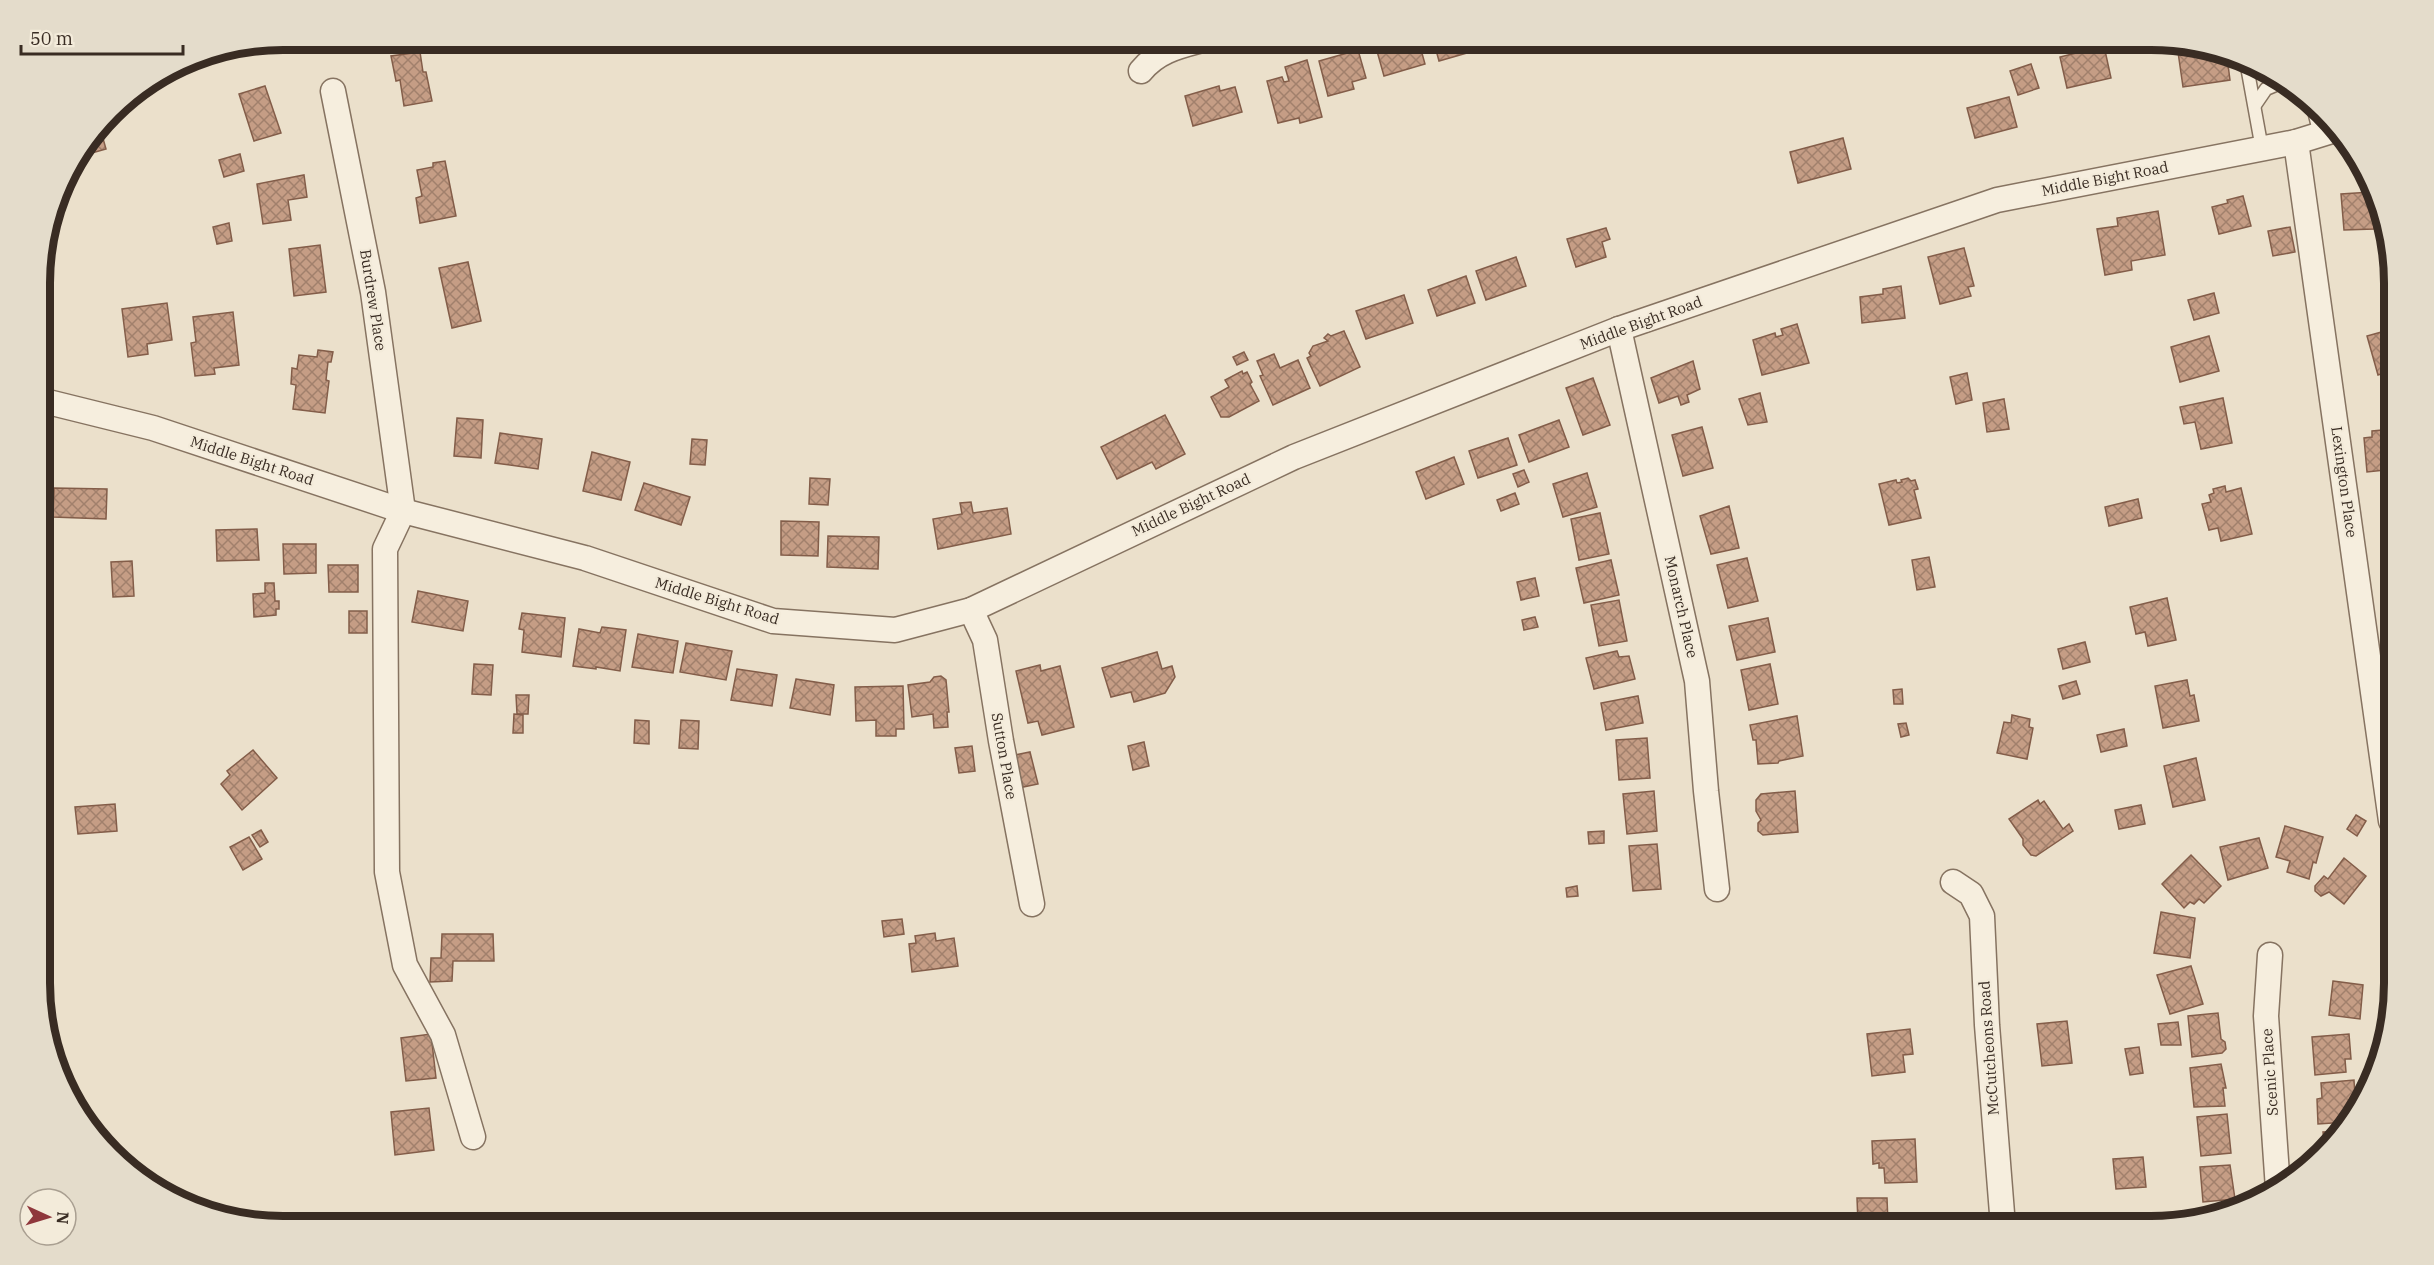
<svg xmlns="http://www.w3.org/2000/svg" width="2434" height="1265" font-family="'IBM Plex Serif',serif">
	<defs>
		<pattern id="building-cross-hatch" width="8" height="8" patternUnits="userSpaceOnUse" patternTransform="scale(1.5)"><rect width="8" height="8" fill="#c59d85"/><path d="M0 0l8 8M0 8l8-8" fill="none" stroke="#a1806c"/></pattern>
	</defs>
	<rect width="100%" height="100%" fill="#ebe0cb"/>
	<g fill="url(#building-cross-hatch)" stroke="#835d49" stroke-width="1.5">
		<polygon points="1395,39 1418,39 1425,64 1384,76 1375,44"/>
		<polygon points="1433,39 1478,39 1481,49 1439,61"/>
		<polygon points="2177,45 2227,57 2230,80 2183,87"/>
		<polygon points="2104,46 2111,78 2067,88 2060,57"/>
		<polygon points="1358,50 1366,78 1352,82 1354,89 1328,96 1319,61"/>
		<polygon points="420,52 423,72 426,72 432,101 404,106 400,80 396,81 391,56"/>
		<polygon points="1307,60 1322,117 1300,123 1299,118 1278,123 1267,81 1282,77 1284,82 1289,81 1285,67"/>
		<polygon points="2031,64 2039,88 2018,95 2010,71"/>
		<polygon points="265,86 281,133 254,141 239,94"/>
		<polygon points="1219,86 1220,91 1235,87 1242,112 1193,126 1185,96"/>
		<polygon points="2009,97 2017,127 1975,138 1967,108"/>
		<polygon points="100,128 106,149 78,157"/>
		<polygon points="1843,138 1851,169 1798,183 1790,152"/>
		<polygon points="240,154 244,171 224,177 219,160"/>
		<polygon points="445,161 456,216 420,223 416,198 422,196 417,170 433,167 433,163"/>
		<polygon points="304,175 307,197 288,200 291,220 263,224 257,184"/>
		<polygon points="2371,192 2374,229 2344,230 2341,194"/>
		<polygon points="2243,196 2251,226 2219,234 2212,207 2228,203 2227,200"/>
		<polygon points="2158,211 2165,255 2131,261 2132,270 2105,275 2097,229 2118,226 2117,218"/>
		<polygon points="229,223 232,241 217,244 213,227"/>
		<polygon points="2290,227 2295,252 2273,256 2268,231"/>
		<polygon points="1606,228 1610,239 1602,242 1606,257 1576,267 1567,239"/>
		<polygon points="320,245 326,292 294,296 289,249"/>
		<polygon points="1964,248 1974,286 1968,287 1971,296 1940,304 1928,257"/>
		<polygon points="1516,257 1526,286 1486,300 1476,271"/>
		<polygon points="468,262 481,321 452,328 439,268"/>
		<polygon points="1466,276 1475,303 1437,316 1428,290"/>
		<polygon points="1901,286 1905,318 1862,323 1860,297 1883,294 1883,289"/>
		<polygon points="2214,293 2219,313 2194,320 2188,300"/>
		<polygon points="1404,295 1413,323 1366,339 1356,311"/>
		<polygon points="167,303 172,340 147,344 148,354 128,357 122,309"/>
		<polygon points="233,312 239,365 214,368 215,374 195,376 191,343 196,342 193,317"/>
		<polygon points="1797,324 1809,363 1762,375 1753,340 1775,333 1776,337 1783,335 1781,329"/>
		<polygon points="2392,329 2393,370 2378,375 2367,336"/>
		<polygon points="1344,331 1360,367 1320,386 1307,358 1311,356 1309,353 1313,346 1328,341 1324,338 1328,334 1331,336"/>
		<polygon points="2209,336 2219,371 2180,382 2171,347"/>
		<polygon points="318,350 333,352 331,362 328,362 326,380 329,381 325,413 293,409 296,385 291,384 292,368 297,369 299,355 317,357"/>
		<polygon points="1244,352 1248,360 1237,365 1233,357"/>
		<polygon points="1274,354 1280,368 1298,360 1310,388 1273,405 1260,376 1263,375 1257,361"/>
		<polygon points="1693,361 1700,389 1687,395 1689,402 1681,405 1678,396 1659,403 1651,378"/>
		<polygon points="1242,371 1243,374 1247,372 1252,382 1250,384 1259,401 1229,417 1221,417 1211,397 1229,387 1225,380"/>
		<polygon points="1967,373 1972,400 1956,404 1950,377"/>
		<polygon points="1593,378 1610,425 1583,435 1566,388"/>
		<polygon points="1760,393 1767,422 1748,425 1739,399"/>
		<polygon points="2223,398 2232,443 2201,449 2195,422 2184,424 2180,407"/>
		<polygon points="2004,399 2009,429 1987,432 1983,403"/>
		<polygon points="1165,415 1185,454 1156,469 1152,462 1117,479 1101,447"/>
		<polygon points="457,418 483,420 481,458 454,456"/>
		<polygon points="1559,420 1569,447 1529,462 1519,435"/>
		<polygon points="1702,427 1713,468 1683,476 1672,435"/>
		<polygon points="2393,429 2394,469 2367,472 2364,438 2372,437 2372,431"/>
		<polygon points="500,433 542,439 538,469 495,463"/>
		<polygon points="1508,438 1517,465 1478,478 1469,451"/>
		<polygon points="692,439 707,440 705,465 690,464"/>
		<polygon points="592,452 630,462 621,500 583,491"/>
		<polygon points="1454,457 1464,484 1426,499 1416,472"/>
		<polygon points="1524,470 1529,482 1518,487 1513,474"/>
		<polygon points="1587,473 1597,507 1563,517 1553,484"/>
		<polygon points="810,478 830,479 828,505 809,504"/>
		<polygon points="1908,478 1911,481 1915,480 1918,489 1914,490 1921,518 1889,525 1879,484 1896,480 1897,483 1902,482 1901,480"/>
		<polygon points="644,483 690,497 681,525 635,510"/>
		<polygon points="2225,486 2226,492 2241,488 2252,534 2221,541 2218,528 2209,530 2202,504 2211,502 2209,495 2214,493 2213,489"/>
		<polygon points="54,488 107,489 106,519 53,517"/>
		<polygon points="1515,493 1519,504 1501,511 1497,500"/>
		<polygon points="2138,499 2142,518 2109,526 2105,507"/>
		<polygon points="971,502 973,513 1007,508 1011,534 938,549 933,519 962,514 960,503"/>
		<polygon points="1729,506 1739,548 1711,554 1700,516"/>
		<polygon points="1600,513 1609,554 1579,560 1571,519"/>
		<polygon points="781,521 819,522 818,556 781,555"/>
		<polygon points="257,529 259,560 217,561 216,530"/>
		<polygon points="828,536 879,537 878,569 827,567"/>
		<polygon points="283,544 316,544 316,573 284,574"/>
		<polygon points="1929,557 1935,587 1917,590 1912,560"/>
		<polygon points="1747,558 1758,601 1728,608 1717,565"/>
		<polygon points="1611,560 1619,595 1584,603 1576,568"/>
		<polygon points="132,561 134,596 113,597 111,562"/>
		<polygon points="328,565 358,565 358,592 329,592"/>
		<polygon points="1535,578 1539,596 1521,600 1517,582"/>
		<polygon points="265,583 274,583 275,601 279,601 279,609 276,609 276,615 254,617 253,594 265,593"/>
		<polygon points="418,591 468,601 463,631 412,622"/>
		<polygon points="2167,598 2176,640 2148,646 2145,632 2136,634 2130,607"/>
		<polygon points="1619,600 1627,641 1599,646 1591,605"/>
		<rect x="349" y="611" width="18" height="22"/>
		<polygon points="522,613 565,618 561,657 522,652 524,630 519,629"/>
		<polygon points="1535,617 1538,627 1524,630 1522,620"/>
		<polygon points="1768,618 1775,652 1737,660 1729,626"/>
		<polygon points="602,627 626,630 620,671 596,667 596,669 573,666 579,629 600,633"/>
		<polygon points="638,634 678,641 673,673 632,667"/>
		<polygon points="2085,642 2090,662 2063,669 2058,649"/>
		<polygon points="686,643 732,651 726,680 680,672"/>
		<polygon points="1617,651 1619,657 1629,656 1635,679 1594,689 1586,658"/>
		<polygon points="1157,652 1162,669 1172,666 1175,677 1165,693 1134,702 1131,692 1111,697 1102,668"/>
		<polygon points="474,664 493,665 491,695 472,694"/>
		<polygon points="1770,664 1778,704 1749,710 1741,670"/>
		<polygon points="1040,665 1041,671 1060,666 1074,727 1042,735 1038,721 1028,723 1016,671"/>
		<polygon points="737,669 777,675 772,706 731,700"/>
		<polygon points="941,676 946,680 949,712 947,712 948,727 934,728 933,714 912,717 908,685 930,682 934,677"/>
		<polygon points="796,679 834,685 830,715 790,708"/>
		<polygon points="2187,680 2190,696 2194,695 2199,721 2163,728 2155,686"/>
		<polygon points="2076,681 2080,694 2063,699 2059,686"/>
		<polygon points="903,686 904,729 896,729 896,736 876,736 876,720 856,721 855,687"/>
		<polygon points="1902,689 1903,704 1894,704 1893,690"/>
		<polygon points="516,695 529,695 528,714 517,714"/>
		<polygon points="1638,696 1643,723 1606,730 1601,703"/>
		<polygon points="514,714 523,715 523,733 513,733"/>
		<polygon points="2012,715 2030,719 2029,727 2033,728 2027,759 1997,753 2004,722 2011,723"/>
		<polygon points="1797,716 1803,756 1779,761 1778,763 1758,764 1756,740 1753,740 1750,725"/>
		<polygon points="635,720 649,721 649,744 634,743"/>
		<polygon points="681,720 699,721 698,749 679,748"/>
		<polygon points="1906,723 1909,735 1901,737 1898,724"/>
		<polygon points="2124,729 2127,746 2101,752 2097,735"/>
		<polygon points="1647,738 1650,778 1619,780 1616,740"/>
		<polygon points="1144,742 1149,766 1133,770 1128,746"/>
		<polygon points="972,746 975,771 959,773 955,748"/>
		<polygon points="253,750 277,778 242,810 221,784 230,775 227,771"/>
		<polygon points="1030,752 1038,784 1023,787 1015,755"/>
		<polygon points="2196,758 2205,800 2173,807 2164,766"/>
		<polygon points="1654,791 1657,831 1627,834 1623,794"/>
		<polygon points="1795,791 1798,832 1763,835 1758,831 1758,823 1761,820 1756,811 1756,800 1761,794"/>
		<polygon points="2038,800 2040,804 2044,801 2063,829 2069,824 2073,831 2036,856 2031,855 2023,845 2023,839 2009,819"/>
		<polygon points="115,804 117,831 78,834 75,807"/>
		<polygon points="2141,805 2145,824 2119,829 2115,810"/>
		<polygon points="2356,815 2366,821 2357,836 2347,829"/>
		<polygon points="2285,826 2323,837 2316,863 2313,862 2309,879 2287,872 2290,861 2276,857"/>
		<polygon points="261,830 268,842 260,847 252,835"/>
		<polygon points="1604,831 1604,843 1589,844 1588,832"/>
		<polygon points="249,837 262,859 243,870 230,847"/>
		<polygon points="2259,838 2268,868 2228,880 2220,847"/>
		<polygon points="1657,844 1661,889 1633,891 1629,846"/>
		<polygon points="2191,855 2221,886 2204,903 2199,899 2194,904 2190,902 2184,908 2162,884"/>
		<polygon points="2344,858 2366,876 2344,904 2329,892 2321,896 2315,891 2315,886 2324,876 2328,879"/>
		<polygon points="1577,886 1578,896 1567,897 1566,888"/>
		<polygon points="2161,912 2195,918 2190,958 2154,953"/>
		<polygon points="902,919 904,934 884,937 882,921"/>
		<polygon points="935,933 936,941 954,938 958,966 912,972 909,944 916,943 915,936"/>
		<polygon points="442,934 493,934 494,961 453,961 452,981 430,982 431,958 441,958"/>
		<polygon points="2191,966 2203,1004 2170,1014 2157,975"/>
		<polygon points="2333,981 2363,985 2360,1019 2329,1015"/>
		<polygon points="2218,1013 2221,1039 2225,1042 2226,1049 2222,1053 2192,1057 2188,1016"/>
		<polygon points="2067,1021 2072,1063 2042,1066 2037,1024"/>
		<polygon points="2178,1022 2181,1045 2161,1045 2158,1024"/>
		<polygon points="1910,1029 1913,1054 1903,1055 1905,1072 1872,1076 1867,1034"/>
		<polygon points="431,1034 436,1078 406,1081 401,1038"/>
		<polygon points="2349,1034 2351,1059 2345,1059 2346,1072 2315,1075 2312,1037"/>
		<polygon points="2139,1047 2143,1073 2130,1075 2125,1049"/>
		<polygon points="2221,1064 2226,1088 2223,1088 2225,1106 2194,1107 2190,1068"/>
		<polygon points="2354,1080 2356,1111 2348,1122 2318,1124 2317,1099 2322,1098 2321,1083"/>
		<polygon points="429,1108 434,1150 395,1155 391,1112"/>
		<polygon points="2227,1114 2231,1153 2201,1156 2197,1117"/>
		<polygon points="2343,1131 2334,1143 2325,1152 2323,1132"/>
		<polygon points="1915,1139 1917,1182 1885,1183 1884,1168 1879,1168 1879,1163 1873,1164 1872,1141"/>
		<polygon points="2143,1157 2146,1187 2116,1189 2113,1159"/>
		<polygon points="2230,1165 2235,1199 2203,1202 2200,1167"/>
		<polygon points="1857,1198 1887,1198 1888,1223 1858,1223"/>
		<polygon points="2233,1210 2229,1213 2198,1219 2197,1212"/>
	</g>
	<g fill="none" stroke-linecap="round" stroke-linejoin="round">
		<g stroke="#867361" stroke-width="15">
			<g id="lane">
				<polyline points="2246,61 2262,149"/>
				<polyline points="2311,99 2320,135"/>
				<polyline points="2255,105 2266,89 2285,81"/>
			</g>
		</g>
		<g stroke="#867361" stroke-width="27">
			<g id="street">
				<path d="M1141,71C1158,50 1180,46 1206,39"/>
				<polyline points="333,91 373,292 403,511 385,549 387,872 405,965 443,1035 473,1137"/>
				<polyline points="2296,142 2391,821"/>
				<polyline points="1619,329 1697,681 1706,791 1717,889"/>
				<polyline points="40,400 153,428 403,511 585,558 773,621 895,630 971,610 1294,457 1619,329 1997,200 2296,142 2338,129"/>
				<polyline points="971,610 985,640 1001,741 1032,904"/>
				<polyline points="1953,882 1971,894 1982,916 1987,1025 2003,1226"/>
				<polyline points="2270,955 2266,1016 2278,1189"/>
			</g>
		</g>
		<use href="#lane" stroke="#f6eede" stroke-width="12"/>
		<use href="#street" stroke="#f6eede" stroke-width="24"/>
	</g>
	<g text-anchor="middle" stroke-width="4.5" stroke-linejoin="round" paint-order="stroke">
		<g font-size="15" fill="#392c23" stroke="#f3ebda">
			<text transform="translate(2105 179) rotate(-11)" y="5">Middle Bight Road</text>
			<text transform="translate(373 300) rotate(81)" y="5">Burdrew Place</text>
			<text transform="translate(1641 323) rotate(-20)" y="5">Middle Bight Road</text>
			<text transform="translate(252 461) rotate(18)" y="5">Middle Bight Road</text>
			<text transform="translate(2344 482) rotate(82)" y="5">Lexington Place</text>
			<text transform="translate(1191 505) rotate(-25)" y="5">Middle Bight Road</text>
			<text transform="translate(717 601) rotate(17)" y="5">Middle Bight Road</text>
			<text transform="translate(1681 607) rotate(77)" y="5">Monarch Place</text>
			<text transform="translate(1004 756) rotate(80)" y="5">Sutton Place</text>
			<text transform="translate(1989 1048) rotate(-94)" y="5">McCutcheons Road</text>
			<text transform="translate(2270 1072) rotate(-94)" y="5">Scenic Place</text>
		</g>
	</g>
	<path d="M0 0H2434V1265H0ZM283 50H2151A233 233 0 0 1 2384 283V983A233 233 0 0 1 2151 1216H283A233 233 0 0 1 50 983V283A233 233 0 0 1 283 50Z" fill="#e4dccb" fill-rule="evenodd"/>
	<path fill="none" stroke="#392c23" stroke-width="8" d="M283 50H2151A233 233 0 0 1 2384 283V983A233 233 0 0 1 2151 1216H283A233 233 0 0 1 50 983V283A233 233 0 0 1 283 50Z"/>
	<g transform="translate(48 1217) rotate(94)"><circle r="28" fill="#f3ebda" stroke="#a99f91" stroke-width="1.5"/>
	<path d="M0-4.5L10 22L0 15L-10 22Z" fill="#8f373c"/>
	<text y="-9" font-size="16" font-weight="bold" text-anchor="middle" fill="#392c23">N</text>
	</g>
	<path d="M21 45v9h162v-9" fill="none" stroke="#392c23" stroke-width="3"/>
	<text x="30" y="45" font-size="18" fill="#392c23" stroke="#f3ebda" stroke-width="4.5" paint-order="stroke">50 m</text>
</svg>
